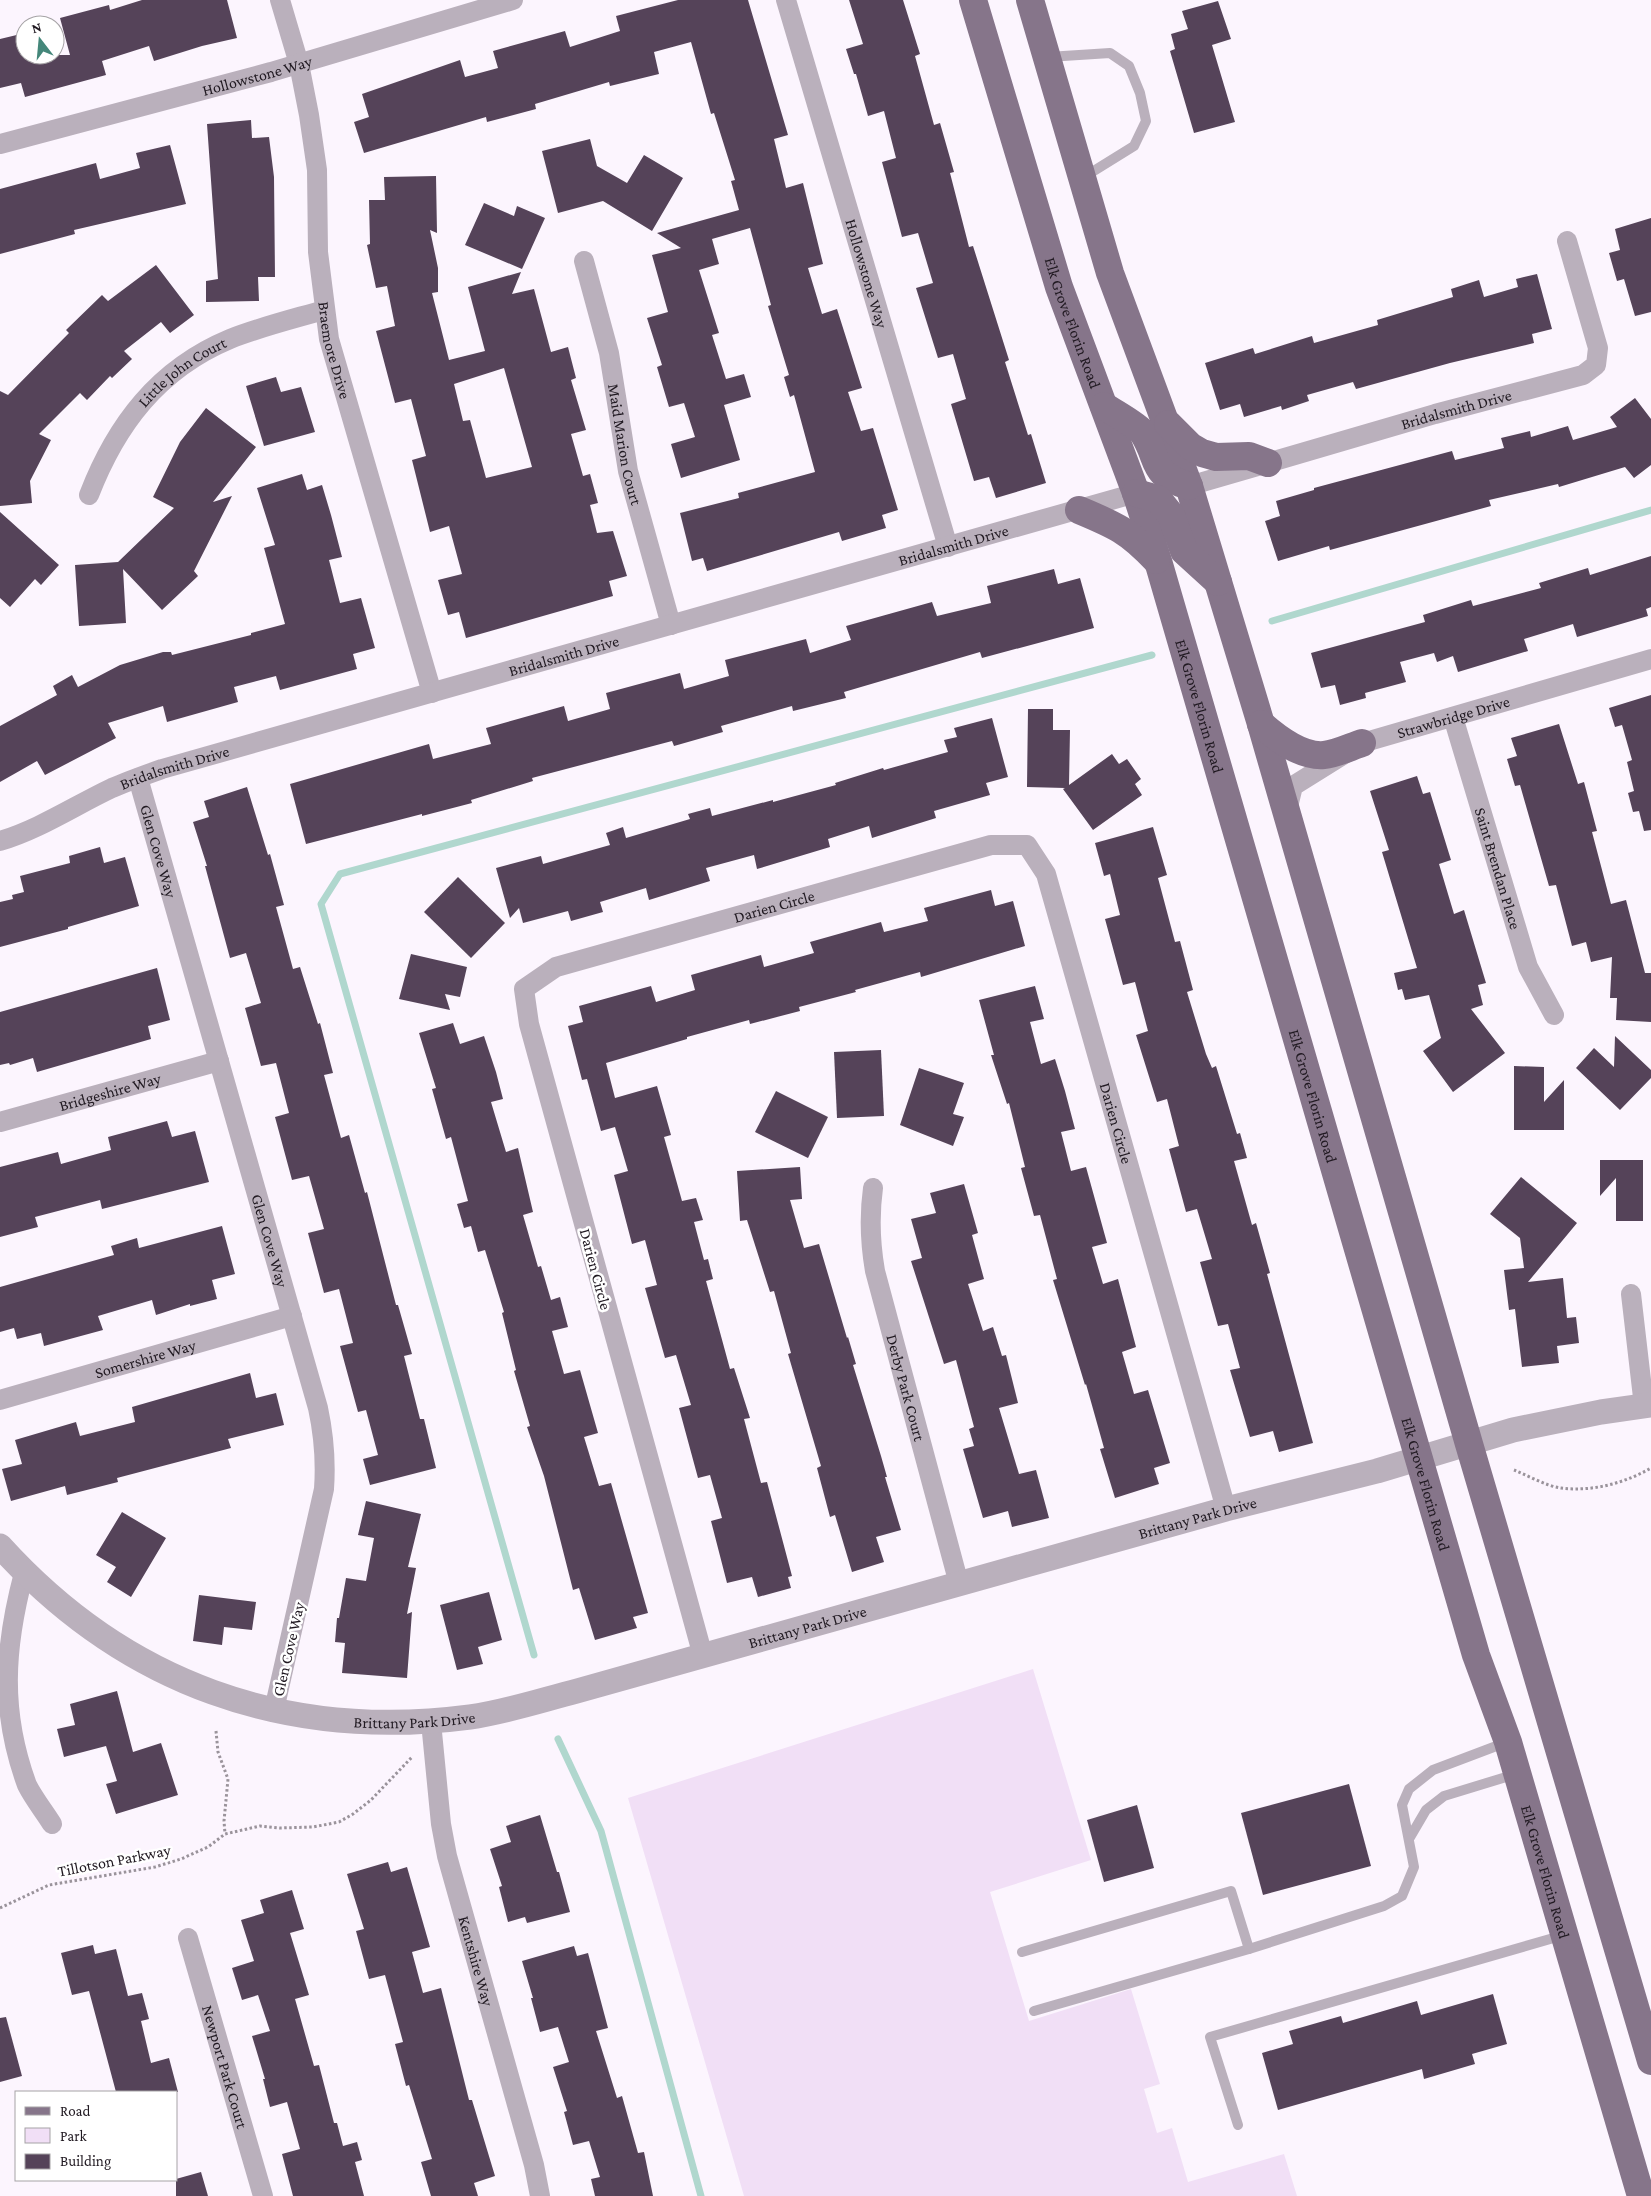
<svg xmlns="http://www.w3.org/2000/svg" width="1651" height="2196" font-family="'Crimson Pro',serif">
	<rect width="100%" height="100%" fill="#fcf5fe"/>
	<polygon fill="#f1dff6" points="1033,1669 1091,1860 990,1892 1029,2021 1131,1989 1160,2084 1144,2089 1157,2133 1172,2128 1188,2182 1284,2154 1297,2196 744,2196 628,1798"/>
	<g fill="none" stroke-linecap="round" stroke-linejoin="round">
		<g stroke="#b0d7ce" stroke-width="7">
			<polyline points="1272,621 1651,510"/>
			<polyline points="534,1655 321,904 340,874 1152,655"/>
			<polyline points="558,1739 601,1831 701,2196"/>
		</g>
	</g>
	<g fill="#554359" fill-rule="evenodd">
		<polygon points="142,0 227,0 237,38 202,46 154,61 149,46 102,61 106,75 25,97 21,83 0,88 0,39 25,33 25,55 70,55 60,18 109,5 110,10"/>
		<polygon points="678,0 748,0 788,135 774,139 786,188 803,183 823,264 808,268 822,314 837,309 862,388 848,392 861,431 873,428 898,510 882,515 886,528 842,541 839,532 707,571 703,558 692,561 680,513 739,498 738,493 815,472 794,395 790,397 784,377 789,375 768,306 771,305 750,228 712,239 719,264 699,270 719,333 712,335 726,379 744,374 751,397 724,405 740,460 681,478 671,444 695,437 684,403 669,407 657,367 662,365 647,318 668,312 652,255 681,248 657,233 739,210 731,181 735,180 714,113 711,114 691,42 654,52 659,74 610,86 609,82 535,104 536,109 487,122 486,117 364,153 354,122 369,117 362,94 460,60 465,77 498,68 493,51 565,31 570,47 620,31 616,16"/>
		<polygon points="849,0 903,0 920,54 915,56 934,125 940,123 954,172 950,173 969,247 973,246 1009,360 1005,362 1028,435 1031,434 1046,483 996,498 989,477 974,481 951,404 966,399 953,354 938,358 916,288 933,283 918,233 902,237 882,162 896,158 884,111 868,116 856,74 854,74 846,49 863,44"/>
		<polygon points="1218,1 1231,39 1212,45 1235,122 1194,133 1170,51 1175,49 1171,34 1188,29 1182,11"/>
		<polygon points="251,120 252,138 269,137 274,177 275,277 258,277 259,301 206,302 206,281 218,279 207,124"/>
		<polygon points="590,139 597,166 627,183 644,155 683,178 652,231 603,201 558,213 542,151"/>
		<polygon points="170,145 186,204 74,230 75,234 0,254 0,189 96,163 100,179 140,168 136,153"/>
		<path d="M436,176L437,233L430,230L438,268V292L432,293L449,360L485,351L468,287L521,272L512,294L534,289L551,352L568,347L576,378L571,380L586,430L571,434L583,476L590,474L598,503L590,505L597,533L613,531L627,576L609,581L613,596L466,638L459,612L448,615L438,580L462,574L449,526L430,532L412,460L426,456L411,399L395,403L376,331L395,326L387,286L376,288L367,245L370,244L369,200H385L384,177ZM504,368L532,467L486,478L470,420L463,421L454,384Z"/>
		<polygon points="484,203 514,216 517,206 545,218 522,269 465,245"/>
		<polygon points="1651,218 1651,312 1635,316 1624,279 1617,281 1609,253 1620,250 1615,229"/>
		<polygon points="156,265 194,315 170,333 161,322 124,351 132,359 112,378 110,376 87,400 80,393 39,434 51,440 30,481 32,503 0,506 0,391 8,395 69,333 66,330 102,295 108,301"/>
		<polygon points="1537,274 1552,329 1532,334 1534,343 1450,363 1356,389 1353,382 1307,395 1309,401 1282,410 1281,406 1244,417 1240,404 1220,410 1205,363 1253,348 1255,354 1312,336 1314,343 1378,325 1377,320 1453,297 1451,289 1479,280 1484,297 1518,287 1516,279"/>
		<polygon points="276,377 281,392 301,387 315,432 264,446 246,386"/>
		<polygon points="1635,398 1651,419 1651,465 1634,478 1625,467 1559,487 1558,484 1489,500 1491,506 1330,550 1329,546 1278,561 1265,521 1280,516 1276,501 1314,490 1314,488 1452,451 1455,460 1504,448 1501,438 1530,431 1531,437 1568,426 1573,440 1617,427 1610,417"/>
		<polygon points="206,408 256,447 213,502 232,496 194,571 198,576 162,610 123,569 126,623 79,626 75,565 118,562 174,508 153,497 180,442"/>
		<polygon points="302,474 307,490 322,485 331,515 342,557 329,560 340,603 361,598 375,648 353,654 357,669 280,690 276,676 234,687 238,702 167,722 163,706 108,723 116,738 45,775 37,761 0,782 0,726 57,695 53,686 72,675 78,687 120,665 163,652 171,652 172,655 251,635 251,633 285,624 264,548 275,545 257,488"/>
		<polygon points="0,512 59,565 41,585 35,579 10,607 0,598"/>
		<polygon points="1651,556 1651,607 1646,609 1648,616 1577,637 1573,624 1524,639 1528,651 1458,672 1453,656 1437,662 1434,653 1400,662 1406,682 1365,693 1366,698 1340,705 1335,685 1321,688 1311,653 1425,622 1423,615 1471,600 1473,606 1541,588 1539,583 1588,568 1590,575"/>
		<polygon points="1054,569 1058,584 1080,578 1094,628 982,658 980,652 844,692 846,698 793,711 792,706 721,726 723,732 674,746 672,741 532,778 533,781 471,800 472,803 422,816 422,814 306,844 290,784 429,744 433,759 491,744 486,728 564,706 568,721 610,709 606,693 680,673 684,689 729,676 725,660 806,639 810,653 851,640 846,626 932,602 937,616 991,603 987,586"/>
		<polygon points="1651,695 1651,830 1644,831 1639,811 1633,812 1628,793 1634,791 1627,762 1632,760 1622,725 1615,727 1609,708"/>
		<polygon points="1028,709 1053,709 1053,730 1070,730 1069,785 1112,754 1119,764 1127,759 1141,779 1135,784 1142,795 1093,830 1063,789 1065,788 1027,787"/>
		<polygon points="992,718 1008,777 986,783 990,795 934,811 936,818 872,838 869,826 828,839 830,847 757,869 754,855 706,868 710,881 649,900 646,888 600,902 603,912 571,921 568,911 523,923 519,908 510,918 496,868 541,856 543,864 610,845 606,833 623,827 626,838 690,819 688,814 710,808 712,816 773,800 773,802 836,785 835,783 883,768 884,770 948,752 944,740 957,737 954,728"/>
		<polygon points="1559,724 1578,784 1584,782 1597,831 1592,832 1611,904 1626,900 1645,973 1651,973 1651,1022 1616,1020 1617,998 1610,998 1612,957 1591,962 1586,942 1572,946 1556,885 1549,886 1520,785 1515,786 1507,759 1517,756 1511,738"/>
		<polygon points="1417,776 1423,794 1430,792 1451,860 1439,864 1454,914 1464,910 1486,983 1478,985 1483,1005 1471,1009 1505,1053 1453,1092 1423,1051 1441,1038 1429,995 1405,1000 1402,989 1398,990 1394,973 1417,968 1382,852 1389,850 1370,791"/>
		<polygon points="247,787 268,855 270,854 284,905 276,907 293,969 300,967 318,1024 320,1023 333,1073 324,1075 341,1138 349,1135 365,1193 367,1192 396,1305 398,1305 412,1354 404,1356 420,1419 424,1419 436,1468 370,1485 363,1459 378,1455 366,1410 358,1412 340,1346 353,1343 339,1289 324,1293 308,1233 324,1229 309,1176 292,1180 275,1117 289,1113 276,1063 261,1066 245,1008 261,1003 246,953 230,958 205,866 207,866 193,822 209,817 204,801"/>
		<polygon points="1153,827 1167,875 1158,878 1175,942 1180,941 1193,990 1187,992 1206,1054 1212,1068 1216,1066 1237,1134 1240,1133 1247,1158 1234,1161 1252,1225 1256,1223 1270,1273 1267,1274 1313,1443 1279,1452 1273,1431 1250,1437 1230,1370 1240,1368 1228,1324 1218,1326 1200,1262 1212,1259 1197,1209 1186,1212 1169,1149 1179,1146 1167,1099 1157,1102 1136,1035 1148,1031 1135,982 1123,985 1105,919 1120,915 1110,874 1104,876 1095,843"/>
		<polygon points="100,847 104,863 125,857 139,906 68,927 68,929 0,947 0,902 13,899 12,895 24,892 20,876 70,863 69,856"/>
		<polygon points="458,877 505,923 471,958 424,912"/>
		<polygon points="991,890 995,906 1013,901 1025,946 921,977 920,972 855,990 856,992 799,1007 800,1011 750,1024 749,1020 687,1037 687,1039 606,1063 615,1098 657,1086 671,1135 664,1137 682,1201 696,1198 703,1220 694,1222 704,1260 708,1259 713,1279 706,1281 730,1369 734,1368 750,1418 744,1419 761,1483 767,1482 792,1576 788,1577 791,1588 758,1597 752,1577 727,1583 711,1521 722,1518 710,1475 698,1478 679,1408 691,1405 676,1355 665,1358 645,1288 657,1285 645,1240 632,1244 614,1175 628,1171 615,1127 601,1131 587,1079 582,1080 568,1026 583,1022 579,1006 651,986 656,1002 695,990 691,975 761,955 764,967 814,953 810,942 881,922 884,932 928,921 924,908"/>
		<polygon points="411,954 467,967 460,997 445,994 450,1010 399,999"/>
		<polygon points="157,968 170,1020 148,1026 151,1039 37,1072 33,1058 10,1065 9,1063 0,1065 0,1012"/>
		<polygon points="1035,986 1044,1019 1030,1022 1041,1064 1055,1059 1065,1091 1075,1129 1061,1132 1071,1171 1086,1167 1107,1243 1092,1247 1103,1284 1118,1279 1136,1347 1122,1352 1134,1394 1148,1390 1170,1463 1154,1468 1159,1484 1115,1498 1100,1449 1104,1448 1086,1384 1085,1385 1053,1280 1057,1279 1040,1215 1034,1216 1021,1168 1025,1167 1009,1103 1007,1104 991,1055 994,1055 979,1000"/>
		<polygon points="453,1023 460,1044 484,1036 496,1072 503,1099 491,1102 506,1152 518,1148 533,1212 523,1215 538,1267 541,1266 551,1300 560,1297 568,1327 552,1331 564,1374 580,1370 598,1433 584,1437 599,1486 611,1483 648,1613 633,1617 637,1628 595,1640 579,1588 573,1590 544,1476 527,1427 530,1426 514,1371 516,1370 502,1313 504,1312 485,1250 478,1252 471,1226 464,1228 457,1204 468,1201 451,1137 446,1139 432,1089 436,1088 419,1033"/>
		<polygon points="1615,1036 1651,1070 1651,1078 1620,1110 1576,1068 1594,1048 1614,1067"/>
		<polygon points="881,1050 884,1116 837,1118 834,1052"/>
		<polygon points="1514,1066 1544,1067 1544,1102 1564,1080 1564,1130 1514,1130"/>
		<polygon points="919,1068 964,1083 953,1114 964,1117 953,1146 900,1125"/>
		<polygon points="776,1091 828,1117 808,1158 755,1132"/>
		<polygon points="167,1121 172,1137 195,1131 209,1182 102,1209 100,1200 35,1217 38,1227 0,1237 0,1167 58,1152 61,1164 111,1150 108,1137"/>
		<polygon points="1600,1160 1643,1160 1643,1221 1616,1221 1616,1178 1600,1196"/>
		<polygon points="800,1167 802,1199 790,1200 804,1248 819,1244 847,1338 848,1337 856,1364 853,1365 881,1456 887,1477 885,1477 901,1530 876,1537 884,1562 852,1572 835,1515 830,1517 817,1468 821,1466 788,1354 791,1353 774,1291 770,1292 747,1220 740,1221 737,1171"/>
		<polygon points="1521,1177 1577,1223 1528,1282 1563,1278 1567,1318 1576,1317 1579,1343 1557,1346 1559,1363 1522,1367 1515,1309 1509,1310 1504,1270 1524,1268 1520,1238 1490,1214"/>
		<polygon points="964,1184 978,1233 972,1235 984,1279 968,1284 983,1331 993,1327 1002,1356 1006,1355 1018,1403 999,1408 1019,1474 1036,1470 1049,1518 1012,1527 1008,1511 983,1518 963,1449 974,1446 969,1429 974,1427 956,1360 944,1364 911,1261 922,1258 911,1219 936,1213 930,1193"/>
		<polygon points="222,1226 235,1274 212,1280 217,1299 190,1306 190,1304 156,1315 152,1300 98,1316 103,1330 44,1346 41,1333 17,1339 14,1328 0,1332 0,1287 114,1255 111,1246 137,1238 139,1248"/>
		<polygon points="250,1373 256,1398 276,1393 284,1425 228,1439 231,1448 117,1478 118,1482 67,1495 65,1486 11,1501 2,1469 22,1464 15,1440 76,1422 80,1436 135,1422 132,1407"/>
		<polygon points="366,1501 421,1514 408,1567 416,1568 407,1614 412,1612 407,1678 342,1673 345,1643 335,1642 337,1618 339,1618 346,1578 366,1581 374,1538 358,1535"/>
		<polygon points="122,1512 166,1538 131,1597 107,1582 116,1567 96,1555"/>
		<polygon points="489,1592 502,1640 478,1647 483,1664 457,1670 440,1605"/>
		<polygon points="199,1595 256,1602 252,1630 224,1627 222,1645 193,1641"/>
		<polygon points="117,1691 133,1752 161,1743 178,1795 116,1814 106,1784 117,1781 106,1746 64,1757 57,1729 75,1725 70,1704"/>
		<polygon points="1349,1784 1371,1866 1263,1895 1241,1813"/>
		<polygon points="1137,1805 1154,1868 1104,1882 1087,1820"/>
		<polygon points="540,1815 557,1872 559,1872 570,1912 527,1923 525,1917 508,1922 499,1887 502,1886 490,1849 511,1842 506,1826"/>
		<polygon points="388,1862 391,1872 407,1867 430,1947 412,1952 423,1993 441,1988 469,2100 472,2100 495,2176 474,2183 478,2196 431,2196 421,2162 432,2159 409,2085 406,2086 395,2044 403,2042 385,1975 369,1979 356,1931 364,1929 347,1874"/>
		<polygon points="292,1890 304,1929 290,1933 309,1995 295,1999 314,2066 319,2065 334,2123 337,2123 343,2146 357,2142 362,2160 355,2162 364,2196 293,2196 282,2154 300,2149 287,2102 270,2107 263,2079 265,2079 252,2036 270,2031 258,1995 242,2000 232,1968 254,1961 241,1920 264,1913 260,1900"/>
		<polygon points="93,1945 95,1954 116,1949 128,1996 142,1993 149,2019 141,2021 151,2063 169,2058 178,2092 116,2092 89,1991 72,1995 61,1953"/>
		<polygon points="574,1946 577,1956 588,1953 608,2028 596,2031 617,2098 622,2096 638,2153 644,2152 653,2196 595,2196 591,2179 600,2177 589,2141 573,2145 564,2112 567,2111 553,2067 569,2062 558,2027 540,2032 531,1998 533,1998 522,1961"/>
		<polygon points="1493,1994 1507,2044 1472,2054 1475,2064 1424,2079 1422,2069 1278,2110 1262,2053 1293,2044 1289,2031 1341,2016 1343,2023 1417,2001 1421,2015"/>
		<polygon points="6,2017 22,2076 0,2082 0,2018"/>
		<polygon points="201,2172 208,2196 176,2196 176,2179"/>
	</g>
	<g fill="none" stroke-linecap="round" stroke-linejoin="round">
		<g stroke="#9a939b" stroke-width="3" stroke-dasharray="2.5 2.5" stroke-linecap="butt">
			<path d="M1514,1470C1529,1476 1546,1486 1561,1488C1592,1492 1625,1483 1651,1468"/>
			<polyline points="216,1731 218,1752 228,1779 224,1821 225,1834"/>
			<polyline points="0,1908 49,1885 155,1867 181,1859 208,1847 225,1834 260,1826 280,1828 313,1827 339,1822 353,1814 371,1800 413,1756"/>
		</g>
		<g stroke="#bab0bc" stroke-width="10">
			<polyline points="1048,57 1110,53 1129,66 1140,93 1146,121 1134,146 1084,177"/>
			<polyline points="1409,1839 1426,1810 1444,1796 1516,1774"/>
			<polyline points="1022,1952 1231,1891 1249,1949"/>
			<polyline points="1034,2011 1249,1949 1384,1906 1402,1896 1414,1867 1402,1805 1409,1789 1433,1770 1507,1742"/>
			<polyline points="1238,2125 1210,2037 1564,1935"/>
		</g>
		<g stroke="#bab0bc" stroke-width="20">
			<path id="s1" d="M280,0L299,64L309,115L317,170L318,252L329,339L432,693"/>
			<path id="s2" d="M786,0L948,547"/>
			<path id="s3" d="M0,144L271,72L513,0"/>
			<path id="s4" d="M584,261L609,353L628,471L671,625"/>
			<path id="s5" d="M1189,486L1435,414L1583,375L1596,365L1598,348L1567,241"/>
			<path id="s6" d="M89,495C116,425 158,369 230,339C260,327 293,319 324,310"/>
			<path id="s7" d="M1453,717L1528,967L1554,1015"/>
			<path id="s8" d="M138,778L318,1408C324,1436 326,1461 324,1489L274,1710"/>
			<path id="s9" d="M1287,811L1293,786L1362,743L1651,659"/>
			<path id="s10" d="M0,841C40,829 74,806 112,788C128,781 145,775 162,769L1136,493"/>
			<path id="s11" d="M0,1122L219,1061"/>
			<path id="s12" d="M873,1188C869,1217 870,1242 875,1271L959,1584"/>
			<polyline points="1631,1294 1644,1406"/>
			<path id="s13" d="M0,1400L292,1316"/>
			<path d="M24,1573C4,1648 0,1712 27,1785C34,1799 44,1811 52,1824"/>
			<path id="s14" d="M703,1656L529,1024L524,989L556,967L991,845H1027L1046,874L1226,1509"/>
			<path id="s15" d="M431,1722L441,1824L447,1856L534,2165L540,2196"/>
			<path id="s16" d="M188,1938L263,2196"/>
		</g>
		<path stroke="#bab0bc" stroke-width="25" id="s17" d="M0,1546C125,1684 286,1741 470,1717C506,1712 542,1700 577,1691L1226,1509L1377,1471L1513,1430L1601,1412L1651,1405"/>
		<g stroke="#86758a" stroke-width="28">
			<path id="s18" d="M973,0L1059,287L1136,493L1158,561L1476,1655L1508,1742L1641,2196"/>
			<polyline points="1030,0 1110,273 1189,486 1261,724 1469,1444 1651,2061"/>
			<path d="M1104,406C1114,413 1137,425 1143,433C1161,461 1149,474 1189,486"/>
			<polyline points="1168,424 1190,446 1202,453 1216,457 1249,456 1268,463"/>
			<polyline points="1136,493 1158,499 1171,515 1184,551 1218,582"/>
			<path d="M1079,510C1115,525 1129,531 1156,560"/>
			<path d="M1261,724C1277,738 1301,757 1324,755C1336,754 1350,747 1362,743"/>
		</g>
	</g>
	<g text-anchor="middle" stroke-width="5" stroke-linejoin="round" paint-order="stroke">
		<g font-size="16" fill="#201921" stroke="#fff">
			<text dy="6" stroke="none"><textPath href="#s3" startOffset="266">Hollowstone Way</textPath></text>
			<text dy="6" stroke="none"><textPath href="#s2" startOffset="285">Hollowstone Way</textPath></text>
			<text dy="6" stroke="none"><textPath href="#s18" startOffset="338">Elk Grove Florin Road</textPath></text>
			<text dy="6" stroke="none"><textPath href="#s1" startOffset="356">Braemore Drive</textPath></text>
			<text dy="6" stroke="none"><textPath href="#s6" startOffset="158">Little John Court</textPath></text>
			<text dy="6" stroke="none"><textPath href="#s5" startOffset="278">Bridalsmith Drive</textPath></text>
			<text dy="6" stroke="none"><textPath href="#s4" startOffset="188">Maid Marion Court</textPath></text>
			<text dy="6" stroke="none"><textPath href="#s10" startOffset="1000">Bridalsmith Drive</textPath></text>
			<text dy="6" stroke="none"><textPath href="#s10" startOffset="595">Bridalsmith Drive</textPath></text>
			<text dy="6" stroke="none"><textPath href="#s18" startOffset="742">Elk Grove Florin Road</textPath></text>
			<text dy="6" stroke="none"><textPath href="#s9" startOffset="202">Strawbridge Drive</textPath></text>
			<text dy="6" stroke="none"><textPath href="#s10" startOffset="190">Bridalsmith Drive</textPath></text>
			<text dy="6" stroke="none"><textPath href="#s8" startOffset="76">Glen Cove Way</textPath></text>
			<text dy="6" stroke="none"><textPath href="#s7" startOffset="158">Saint Brendan Place</textPath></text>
			<text dy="6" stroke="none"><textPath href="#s14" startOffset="956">Darien Circle</textPath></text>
			<text dy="6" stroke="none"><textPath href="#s11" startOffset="114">Bridgeshire Way</textPath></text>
			<text dy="6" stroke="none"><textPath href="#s18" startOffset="1148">Elk Grove Florin Road</textPath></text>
			<text dy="6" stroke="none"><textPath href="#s14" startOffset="1511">Darien Circle</textPath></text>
			<text dy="6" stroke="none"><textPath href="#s8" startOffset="481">Glen Cove Way</textPath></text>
			<text transform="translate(596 1269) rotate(75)" y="6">Darien Circle</text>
			<text dy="6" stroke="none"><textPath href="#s13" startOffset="151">Somershire Way</textPath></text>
			<text dy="6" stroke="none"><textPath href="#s12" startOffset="204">Derby Park Court</textPath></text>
			<text dy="6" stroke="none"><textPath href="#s18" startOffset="1552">Elk Grove Florin Road</textPath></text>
			<text dy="6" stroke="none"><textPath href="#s17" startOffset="1276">Brittany Park Drive</textPath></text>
			<text dy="6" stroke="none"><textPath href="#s17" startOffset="871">Brittany Park Drive</textPath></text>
			<text transform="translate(288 1649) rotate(-77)" y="6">Glen Cove Way</text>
			<text dy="6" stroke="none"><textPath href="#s17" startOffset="466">Brittany Park Drive</textPath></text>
			<text transform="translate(114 1860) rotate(-11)" y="6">Tillotson Parkway</text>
			<text dy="6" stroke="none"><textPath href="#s18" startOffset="1958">Elk Grove Florin Road</textPath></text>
			<text dy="6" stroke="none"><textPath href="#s15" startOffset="244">Kentshire Way</textPath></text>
			<text dy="6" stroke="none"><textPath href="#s16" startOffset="134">Newport Park Court</textPath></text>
		</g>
	</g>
	<rect x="15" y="2091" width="162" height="90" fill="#ffffff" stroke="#a6a3a6"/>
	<rect x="25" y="2107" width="25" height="8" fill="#86758a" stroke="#a6a3a6"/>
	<text x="60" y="2116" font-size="15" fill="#201921">Road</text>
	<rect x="25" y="2128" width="25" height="15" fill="#f1dff6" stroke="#a6a3a6"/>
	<text x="60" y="2141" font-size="15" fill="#201921">Park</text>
	<rect x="25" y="2154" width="25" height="15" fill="#554359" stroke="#a6a3a6"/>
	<text x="60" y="2166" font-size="15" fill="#201921">Building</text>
	<g transform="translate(40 40) rotate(344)"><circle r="24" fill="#ffffff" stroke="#a6a3a6"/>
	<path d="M0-4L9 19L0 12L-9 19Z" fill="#44877a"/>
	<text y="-8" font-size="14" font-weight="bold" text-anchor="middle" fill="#201921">N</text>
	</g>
</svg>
